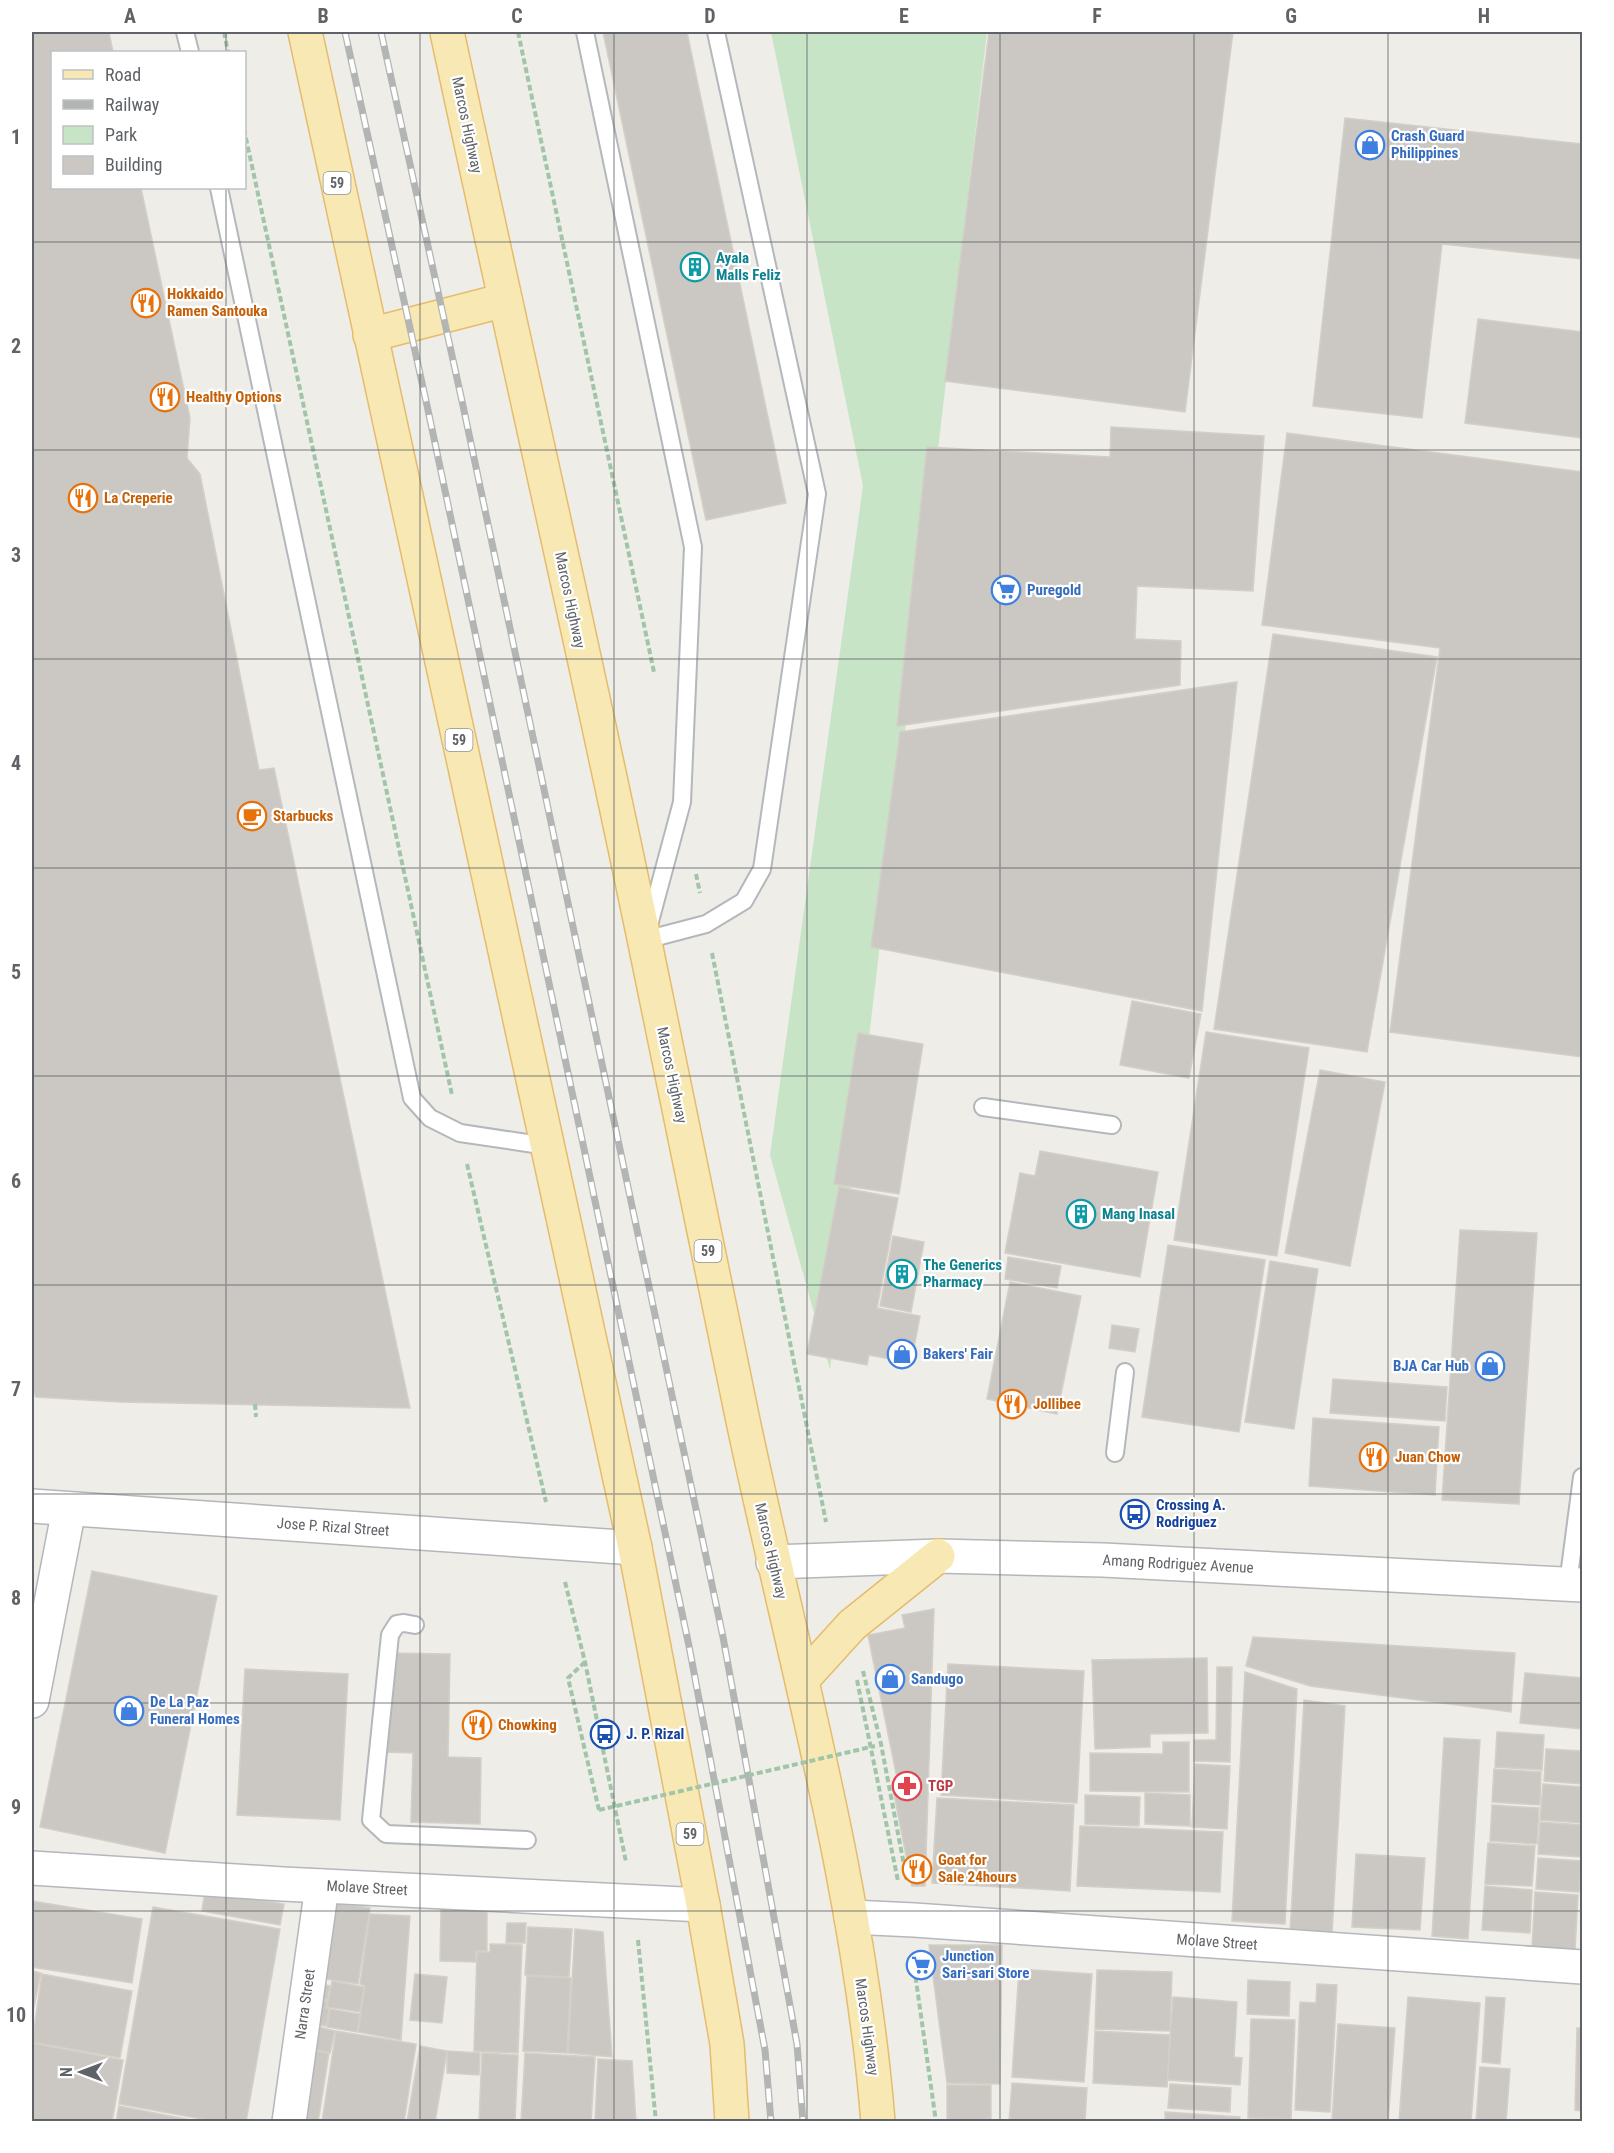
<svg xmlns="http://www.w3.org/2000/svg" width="1614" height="2153" font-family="'Roboto Condensed',sans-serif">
	<rect width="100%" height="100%" fill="#efede8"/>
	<polygon fill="#c8e4c7" points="771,32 987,32 830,1370 770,1155 863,486"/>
	<g fill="#cbc8c4" stroke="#d4cfc6" stroke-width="1.5">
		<polygon points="32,32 109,32 113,52 52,52 52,188 141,188 190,418 187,458 200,474 259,770 274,768 410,1408 120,1402 36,1397 32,1390"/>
		<polygon points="603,32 687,32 786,503 706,520"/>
		<polygon points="989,32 1233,32 1185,412 945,381"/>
		<polygon points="1345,118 1582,144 1582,259 1442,244 1422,418 1313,406"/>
		<polygon points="1478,319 1582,332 1582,438 1465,423"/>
		<polygon points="1111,427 1264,436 1253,591 1137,586 1135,639 1181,641 1180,685 897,726 927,447 1110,457"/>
		<polygon points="1287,433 1582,472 1582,1057 1390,1032 1440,648 1262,625"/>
		<polygon points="1273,634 1437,657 1367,1052 1214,1029"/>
		<polygon points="1237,682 1202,1011 871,947 900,732"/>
		<polygon points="1132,1001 1201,1014 1189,1078 1120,1065"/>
		<polygon points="1206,1032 1309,1048 1277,1256 1174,1240"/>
		<polygon points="858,1033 923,1044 899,1194 834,1184"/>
		<polygon points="1320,1070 1385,1082 1350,1266 1285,1253"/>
		<polygon points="1040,1151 1158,1172 1140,1277 1005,1253 1020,1173 1035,1176"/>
		<polygon points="839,1187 898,1198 877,1308 920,1316 911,1363 869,1355 867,1365 807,1354"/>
		<polygon points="1460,1230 1537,1233 1519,1504 1442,1500"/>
		<polygon points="893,1236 924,1242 911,1312 880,1306"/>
		<polygon points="1168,1245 1265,1260 1239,1432 1142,1417"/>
		<polygon points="1008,1257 1061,1266 1057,1288 1005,1279"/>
		<polygon points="1270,1261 1318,1269 1294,1429 1245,1422"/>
		<polygon points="1010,1282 1081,1296 1057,1414 987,1399"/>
		<polygon points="1112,1325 1139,1329 1135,1352 1109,1348"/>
		<polygon points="1333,1379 1447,1387 1445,1421 1330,1413"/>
		<polygon points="1313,1418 1439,1427 1435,1495 1309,1486"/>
		<polygon points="92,1571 217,1596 165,1853 40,1827"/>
		<polygon points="934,1609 925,1886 912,1886 892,1784 898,1783 868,1635 905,1628 902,1615"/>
		<polygon points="1253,1637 1515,1653 1511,1712 1310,1686 1246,1666"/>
		<polygon points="389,1653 450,1654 448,1757 481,1758 480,1824 411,1822 413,1753 386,1752"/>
		<polygon points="1207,1658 1208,1733 1150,1734 1150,1747 1095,1749 1092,1660"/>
		<polygon points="948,1664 1084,1671 1077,1803 941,1795"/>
		<polygon points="1217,1667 1232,1667 1230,1762 1194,1761 1194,1740 1216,1740"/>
		<polygon points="245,1669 348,1674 340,1820 237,1815"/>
		<polygon points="1245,1672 1297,1689 1285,1924 1232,1921"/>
		<polygon points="1525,1673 1582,1678 1582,1729 1520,1723"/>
		<polygon points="1304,1700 1345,1706 1332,1934 1290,1932"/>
		<polygon points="1497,1732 1544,1735 1542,1770 1495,1767"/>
		<polygon points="1444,1738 1480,1740 1468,1939 1432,1936"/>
		<polygon points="1163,1742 1189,1742 1189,1792 1090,1791 1090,1753 1163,1754"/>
		<polygon points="1546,1749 1582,1751 1582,1784 1544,1781"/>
		<polygon points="1195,1764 1230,1766 1227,1829 1192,1827"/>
		<polygon points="1494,1769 1541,1772 1540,1805 1492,1802"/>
		<polygon points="1543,1784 1582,1787 1582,1823 1540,1820"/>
		<polygon points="1145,1793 1190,1795 1190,1826 1145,1824"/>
		<polygon points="1085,1795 1140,1797 1139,1826 1085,1824"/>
		<polygon points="937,1798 1074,1805 1070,1891 932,1883"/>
		<polygon points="1492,1805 1539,1808 1537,1844 1490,1841"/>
		<polygon points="1540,1822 1582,1825 1581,1857 1538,1854"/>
		<polygon points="1080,1826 1223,1832 1220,1892 1077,1886"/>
		<polygon points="1488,1843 1535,1846 1532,1886 1485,1884"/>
		<polygon points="1356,1854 1425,1858 1420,1930 1352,1927"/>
		<polygon points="1538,1858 1581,1861 1579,1892 1536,1889"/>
		<polygon points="1485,1886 1532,1890 1530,1933 1482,1930"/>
		<polygon points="205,1891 284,1904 280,1925 202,1911"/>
		<polygon points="1535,1892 1578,1895 1575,1950 1532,1948"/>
		<polygon points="32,1901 142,1919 132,1983 32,1967"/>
		<polygon points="331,1902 370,1908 358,1984 320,1978"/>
		<polygon points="153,1907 280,1929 246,2122 218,2122 119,2104"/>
		<polygon points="441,1909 487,1910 487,1951 476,1951 476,1962 440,1961"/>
		<polygon points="370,1914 410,1916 401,2040 358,2032 365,1986 360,1984"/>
		<polygon points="507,1923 526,1923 525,1943 506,1943"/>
		<polygon points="528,1927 572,1929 569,1977 525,1975"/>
		<polygon points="575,1929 603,1932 612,2057 568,2053"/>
		<polygon points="490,1944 522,1945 518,2053 474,2051 477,1952 490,1952"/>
		<polygon points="929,1945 1002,1945 1000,2084 947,2083"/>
		<polygon points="1019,1969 1092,1974 1084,2082 1012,2077"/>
		<polygon points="1097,1970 1172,1972 1170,2031 1095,2029"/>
		<polygon points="32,1971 41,1973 34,2007 32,2007"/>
		<polygon points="42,1974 132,1991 120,2058 32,2042"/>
		<polygon points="415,1974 447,1977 442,2023 410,2020"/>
		<polygon points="527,1976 571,1978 567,2053 523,2051"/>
		<polygon points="1248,1980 1290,1982 1289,2016 1247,2014"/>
		<polygon points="332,1981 364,1987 360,2012 327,2007"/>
		<polygon points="322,1984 330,1986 327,2000 320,1998"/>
		<polygon points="1317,1984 1337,1985 1330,2112 1295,2110 1300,2002 1316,2003"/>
		<polygon points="1173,1997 1237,2002 1234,2057 1242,2058 1240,2085 1167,2080"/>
		<polygon points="1408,1997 1480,2003 1471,2122 1399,2122"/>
		<polygon points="1486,1997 1505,1998 1500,2064 1482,2062"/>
		<polygon points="321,2000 327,2000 326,2008 329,2009 327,2026 317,2025"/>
		<polygon points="330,2009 360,2014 357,2032 327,2027"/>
		<polygon points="1251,2019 1295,2020 1291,2119 1248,2118"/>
		<polygon points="1338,2024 1395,2028 1388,2122 1332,2121"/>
		<polygon points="315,2026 335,2031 330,2053 310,2048"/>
		<polygon points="1577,2028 1582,2028 1582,2111 1575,2110"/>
		<polygon points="336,2031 416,2044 404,2122 322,2122"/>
		<polygon points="1095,2031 1170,2035 1167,2087 1093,2083"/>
		<polygon points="32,2043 123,2060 112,2122 47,2122 32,2119"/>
		<polygon points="420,2046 447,2051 435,2122 407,2122"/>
		<polygon points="309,2050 329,2053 318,2122 304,2122"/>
		<polygon points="447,2051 480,2053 479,2075 447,2073"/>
		<polygon points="482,2053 518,2055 515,2122 479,2122"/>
		<polygon points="525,2053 595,2057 591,2122 521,2122"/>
		<polygon points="598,2059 632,2061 636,2122 595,2122"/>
		<polygon points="1480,2067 1510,2069 1506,2122 1476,2122"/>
		<polygon points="1012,2083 1087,2088 1085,2122 1009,2122"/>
		<polygon points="1170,2084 1231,2088 1230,2112 1168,2108"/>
		<rect x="947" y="2085" width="44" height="37"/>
		<polygon points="119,2106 201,2122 116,2122"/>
		<polygon points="1165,2112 1240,2117 1239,2122 1165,2122"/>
	</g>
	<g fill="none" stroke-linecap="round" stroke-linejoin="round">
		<g stroke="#b4b7bb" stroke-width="20">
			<g id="lane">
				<polyline points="185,32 190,52"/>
				<polyline points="585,32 693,547 682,802 645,940 706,924 744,901 762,869 817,494 716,32"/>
				<polyline points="219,188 412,1098 430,1118 460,1133 547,1146"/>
				<polyline points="983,1107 1112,1125"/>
				<polyline points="1115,1453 1125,1372"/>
				<polyline points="1568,1584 1582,1477"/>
				<polyline points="415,1625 404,1623 397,1624 390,1635 371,1820 386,1834 527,1840"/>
			</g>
		</g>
		<g stroke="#b4b7bb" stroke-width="36">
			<g id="street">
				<polyline points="32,1701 69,1509"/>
				<polyline points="32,1868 283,1884 703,1905"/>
				<polyline points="851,1917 914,1920 1582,1967"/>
				<polyline points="289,2122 322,1886"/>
			</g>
		</g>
		<g stroke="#b4b7ba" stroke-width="36">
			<g id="secondary">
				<polyline points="32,1506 635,1548"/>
				<polyline points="773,1562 938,1556 1103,1560 1582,1585"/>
			</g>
		</g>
		<g stroke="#e5bc6b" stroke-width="36">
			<g id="primary">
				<polyline points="305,32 635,1548 703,1905 727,2044 732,2122"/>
				<path d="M447,32C512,336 582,639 645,943C678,1101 709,1259 742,1416C791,1650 859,1883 878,2122"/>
				<polyline points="370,335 505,300"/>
				<polyline points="802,1680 852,1625 938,1556"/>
			</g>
		</g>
		<g stroke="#a0c5a9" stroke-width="4" stroke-dasharray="6 3" stroke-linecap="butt">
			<polyline points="224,32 228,52"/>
			<polyline points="518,32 654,672"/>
			<polyline points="244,129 452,1095"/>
			<polyline points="696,874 700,893"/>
			<polyline points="712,953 826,1522"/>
			<polyline points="467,1164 546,1502"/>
			<polyline points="255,1404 256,1417"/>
			<polyline points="565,1582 585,1662 626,1862"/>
			<polyline points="585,1662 568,1678 599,1810"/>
			<polyline points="863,1671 881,1744 907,1881"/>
			<polyline points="857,1680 898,1881"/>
			<polyline points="638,1940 656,2122"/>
			<polyline points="913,1959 936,2122"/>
		</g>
		<use href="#lane" stroke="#fff" stroke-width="16"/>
		<use href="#street" stroke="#fff" stroke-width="33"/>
		<use href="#secondary" stroke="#fff" stroke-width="33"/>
		<use href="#primary" stroke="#f8e9b4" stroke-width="33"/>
		<g stroke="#b3b4b4" stroke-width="7">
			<g id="rail">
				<polyline points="345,32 428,410 689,1646 765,2050 771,2122"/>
				<polyline points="381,32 462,401 723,1637 797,2044 803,2122"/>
			</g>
		</g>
		<use href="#rail" stroke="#fff" stroke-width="4.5" stroke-dasharray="14" stroke-linecap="butt"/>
		<polyline stroke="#a0c5a9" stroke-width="4" stroke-dasharray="6 3" stroke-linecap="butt" points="599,1810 875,1746"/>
	</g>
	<path fill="none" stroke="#5f6266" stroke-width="1.5" stroke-opacity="0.55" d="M226,32V52M420,32V2122M614,32V2122M807,32V2122M1000,32V2122M1194,32V2122M1388,32V2122M226,188V2122M32,242H1582M32,450H1582M32,659H1582M32,868H1582M32,1076H1582M32,1285H1582M32,1494H1582M32,1703H1582M32,1911H1582"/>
	<defs>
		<g id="shop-ring" transform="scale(1.5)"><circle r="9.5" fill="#fff" stroke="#3f7fe0" stroke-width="1.5"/><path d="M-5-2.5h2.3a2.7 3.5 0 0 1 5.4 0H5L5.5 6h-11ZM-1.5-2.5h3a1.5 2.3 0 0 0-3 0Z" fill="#3f7fe0"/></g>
		<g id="building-ring" transform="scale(1.5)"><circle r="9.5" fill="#fff" stroke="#0f9aa8" stroke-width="1.5"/><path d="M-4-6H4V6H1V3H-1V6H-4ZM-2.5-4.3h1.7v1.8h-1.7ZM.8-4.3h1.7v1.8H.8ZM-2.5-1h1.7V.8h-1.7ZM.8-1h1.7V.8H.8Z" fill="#0f9aa8"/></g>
		<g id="restaurant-ring" transform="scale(1.5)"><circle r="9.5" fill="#fff" stroke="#e8710a" stroke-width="1.5"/><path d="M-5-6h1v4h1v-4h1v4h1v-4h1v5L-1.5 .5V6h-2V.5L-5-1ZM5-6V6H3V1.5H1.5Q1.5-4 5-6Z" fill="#e8710a"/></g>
		<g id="supermarket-ring" transform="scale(1.5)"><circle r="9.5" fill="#fff" stroke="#3f7fe0" stroke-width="1.5"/><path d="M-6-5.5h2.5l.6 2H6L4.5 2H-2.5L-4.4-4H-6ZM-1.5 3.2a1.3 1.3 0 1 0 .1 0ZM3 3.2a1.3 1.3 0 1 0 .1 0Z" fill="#3f7fe0"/></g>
		<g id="cafe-ring" transform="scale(1.5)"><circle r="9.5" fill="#fff" stroke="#e8710a" stroke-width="1.5"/><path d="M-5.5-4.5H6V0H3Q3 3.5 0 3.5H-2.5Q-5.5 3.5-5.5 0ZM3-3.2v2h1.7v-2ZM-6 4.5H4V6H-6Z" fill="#e8710a"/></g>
		<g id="bus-ring" transform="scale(1.5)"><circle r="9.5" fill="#fff" stroke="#1a4fb4" stroke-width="1.5"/><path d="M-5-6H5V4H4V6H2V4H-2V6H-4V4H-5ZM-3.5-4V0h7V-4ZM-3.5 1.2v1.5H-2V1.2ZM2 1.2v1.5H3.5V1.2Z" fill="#1a4fb4"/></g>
		<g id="pharmacy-ring" transform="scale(1.5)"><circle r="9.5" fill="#fff" stroke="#e0444e" stroke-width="1.5"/><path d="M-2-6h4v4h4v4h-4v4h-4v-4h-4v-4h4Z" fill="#e0444e"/></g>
	</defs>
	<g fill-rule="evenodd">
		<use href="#shop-ring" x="1370" y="145"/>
		<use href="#building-ring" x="695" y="267"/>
		<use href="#restaurant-ring" x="146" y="303"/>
		<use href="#restaurant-ring" x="165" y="397"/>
		<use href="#restaurant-ring" x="83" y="498"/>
		<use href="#supermarket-ring" x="1006" y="590"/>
		<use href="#cafe-ring" x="252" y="816"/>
		<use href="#building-ring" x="1081" y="1214"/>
		<use href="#building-ring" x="902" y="1274"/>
		<use href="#shop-ring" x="902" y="1354"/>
		<use href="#shop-ring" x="1490" y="1366"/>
		<use href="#restaurant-ring" x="1012" y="1404"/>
		<use href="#restaurant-ring" x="1374" y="1457"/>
		<use href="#bus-ring" x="1135" y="1514"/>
		<use href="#shop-ring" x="890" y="1679"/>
		<use href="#shop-ring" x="129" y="1711"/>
		<use href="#restaurant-ring" x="477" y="1725"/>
		<use href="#bus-ring" x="605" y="1734"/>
		<use href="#pharmacy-ring" x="907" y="1786"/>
		<use href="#restaurant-ring" x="917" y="1869"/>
		<use href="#supermarket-ring" x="921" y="1965"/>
	</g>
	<g text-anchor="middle" stroke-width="4.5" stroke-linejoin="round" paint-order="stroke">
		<g fill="#fff" stroke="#8f9194" stroke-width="1.5">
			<rect x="323.5" y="172" width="27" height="22" rx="4.5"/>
			<rect x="445.5" y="729" width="27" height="22" rx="4.5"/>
			<rect x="694.5" y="1240" width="27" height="22" rx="4.5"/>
			<rect x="676.5" y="1823" width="27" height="22" rx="4.5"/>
		</g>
		<g font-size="14" font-weight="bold" fill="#5f6266">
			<text x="337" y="188">59</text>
			<text x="459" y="745">59</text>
			<text x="708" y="1256">59</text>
			<text x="690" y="1839">59</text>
		</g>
		<g font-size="15" fill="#5f6266" stroke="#fff">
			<text transform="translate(467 125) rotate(78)" y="5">Marcos Highway</text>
			<text transform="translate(570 600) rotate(78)" y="5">Marcos Highway</text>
			<text transform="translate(672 1075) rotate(78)" y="5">Marcos Highway</text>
			<text transform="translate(333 1527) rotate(4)" y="5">Jose P. Rizal Street</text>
			<text transform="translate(771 1551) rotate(77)" y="5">Marcos Highway</text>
			<text transform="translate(1178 1564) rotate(3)" y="5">Amang Rodriguez Avenue</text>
			<text transform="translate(367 1888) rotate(3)" y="5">Molave Street</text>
			<text transform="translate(1217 1942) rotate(4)" y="5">Molave Street</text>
			<text transform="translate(305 2004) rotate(-82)" y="5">Narra Street</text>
			<text transform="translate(867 2027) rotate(82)" y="5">Marcos Highway</text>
		</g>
		<g font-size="15" font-weight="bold" fill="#366cbe" stroke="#fff" text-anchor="start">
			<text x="1391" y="141">Crash Guard<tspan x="1391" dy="17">Philippines</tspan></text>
			<text x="1027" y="595">Puregold</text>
			<text x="923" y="1359">Bakers' Fair</text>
			<text x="1469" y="1371" text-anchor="end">BJA Car Hub</text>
			<text x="911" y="1684">Sandugo</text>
			<text x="150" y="1707">De La Paz<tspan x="150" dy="17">Funeral Homes</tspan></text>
			<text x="942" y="1961">Junction<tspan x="942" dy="17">Sari-sari Store</tspan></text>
		</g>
		<g font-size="15" font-weight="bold" fill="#0d838f" stroke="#fff" text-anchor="start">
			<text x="716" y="263">Ayala<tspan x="716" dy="17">Malls Feliz</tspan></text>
			<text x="1102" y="1219">Mang Inasal</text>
			<text x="923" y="1270">The Generics<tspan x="923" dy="17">Pharmacy</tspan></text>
		</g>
		<g font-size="15" font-weight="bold" fill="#c56008" stroke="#fff" text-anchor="start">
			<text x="167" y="299">Hokkaido<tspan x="167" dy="17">Ramen Santouka</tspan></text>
			<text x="186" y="402">Healthy Options</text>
			<text x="104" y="503">La Creperie</text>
			<text x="273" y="821">Starbucks</text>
			<text x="1033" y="1409">Jollibee</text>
			<text x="1395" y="1462">Juan Chow</text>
			<text x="498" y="1730">Chowking</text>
			<text x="938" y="1865">Goat for<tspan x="938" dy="17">Sale 24hours</tspan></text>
		</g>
		<g font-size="15" font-weight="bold" fill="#164399" stroke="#fff" text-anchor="start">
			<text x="1156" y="1510">Crossing A.<tspan x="1156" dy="17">Rodriguez</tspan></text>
			<text x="626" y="1739">J. P. Rizal</text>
		</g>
		<g font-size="15" font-weight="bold" fill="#be3a42" stroke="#fff" text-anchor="start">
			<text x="928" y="1791">TGP</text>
		</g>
	</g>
	<rect width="1614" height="2153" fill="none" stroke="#ffffff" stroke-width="66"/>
	<rect x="51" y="51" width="195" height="138" fill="#ffffff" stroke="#bfc0c2" stroke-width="1.5"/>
	<rect x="63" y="70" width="30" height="9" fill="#f8e9b4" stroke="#bfc0c2" stroke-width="1.5"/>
	<text x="105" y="81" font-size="18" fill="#5f6266">Road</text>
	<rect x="63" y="100" width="30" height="9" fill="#b3b4b4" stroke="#bfc0c2" stroke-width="1.5"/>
	<text x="105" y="111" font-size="18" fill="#5f6266">Railway</text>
	<rect x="63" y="126" width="30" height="18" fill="#c8e4c7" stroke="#bfc0c2" stroke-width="1.5"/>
	<text x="105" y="141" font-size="18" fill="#5f6266">Park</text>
	<rect x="63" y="156" width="30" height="18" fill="#cbc8c4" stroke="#bfc0c2" stroke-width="1.5"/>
	<text x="105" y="171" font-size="18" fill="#5f6266">Building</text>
	<g transform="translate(81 2072) rotate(270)" stroke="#ffffff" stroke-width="4.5" paint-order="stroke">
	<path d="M0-4.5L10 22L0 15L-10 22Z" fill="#5f6266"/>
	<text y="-9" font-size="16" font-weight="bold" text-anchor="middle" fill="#5f6266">N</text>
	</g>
	<rect x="33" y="33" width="1548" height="2087" fill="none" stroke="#5f6266" stroke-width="2"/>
	<g font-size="20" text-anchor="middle" font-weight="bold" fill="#5f6266">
		<text x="130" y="23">A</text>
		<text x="323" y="23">B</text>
		<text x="517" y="23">C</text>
		<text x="710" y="23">D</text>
		<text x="904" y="23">E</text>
		<text x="1097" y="23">F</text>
		<text x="1291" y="23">G</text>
		<text x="1484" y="23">H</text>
		<text x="16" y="144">1</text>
		<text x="16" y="353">2</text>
		<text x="16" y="562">3</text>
		<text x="16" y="770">4</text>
		<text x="16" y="979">5</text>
		<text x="16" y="1188">6</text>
		<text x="16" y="1396">7</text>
		<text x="16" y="1605">8</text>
		<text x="16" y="1814">9</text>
		<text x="16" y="2022">10</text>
	</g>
</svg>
